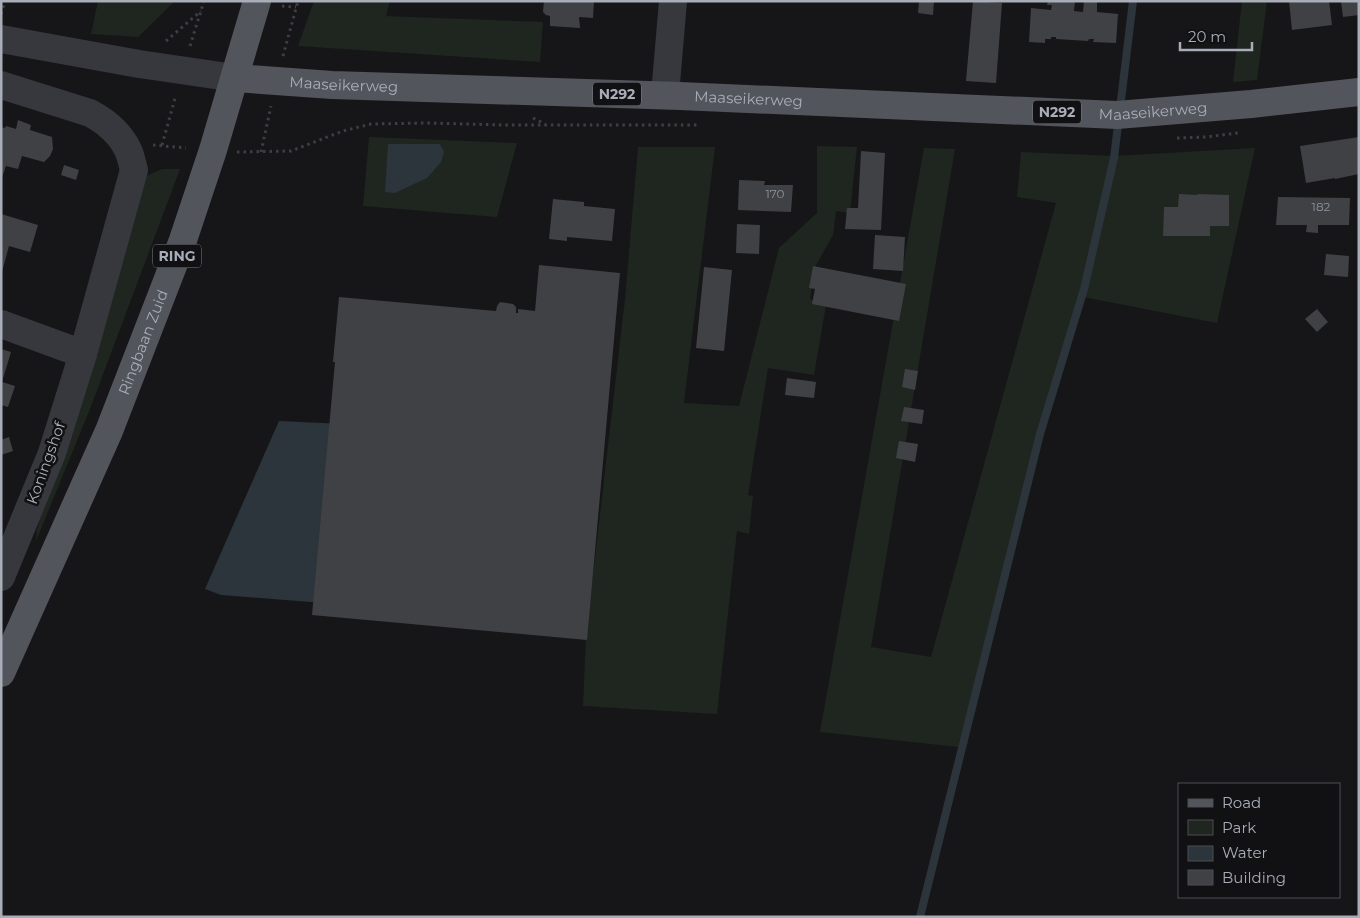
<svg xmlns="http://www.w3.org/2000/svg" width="1360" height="918" font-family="Montserrat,sans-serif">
	<rect width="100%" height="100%" fill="#161618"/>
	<g fill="#1e261f">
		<polygon points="98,1 175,1 138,37 91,34"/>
		<polygon points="314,1 390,1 386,16 543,22 540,62 298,46"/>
		<polygon points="1242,1 1267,1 1257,80 1233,82"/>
		<polygon points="369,137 517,143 497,217 363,206"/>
		<polygon points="817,146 857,147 850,213 836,211 833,235 815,267 810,299 826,305 814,375 768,368 748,495 753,496 749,534 737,531 717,714 583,706 586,635 625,299 638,147 715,147 684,403 739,406 779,248 817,213"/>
		<polygon points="924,148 955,149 871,647 931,657 1056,203 1017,197 1021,152 1114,156 1255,148 1217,323 1078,296 958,747 820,732"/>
		<polygon points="162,169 180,169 90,409 36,541 37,529 142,178"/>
	</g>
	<g fill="#2c353c">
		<polygon points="388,144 440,144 444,152 441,162 427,178 395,193 385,192"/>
		<polygon points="279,421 343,424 323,603 221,595 205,589"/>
	</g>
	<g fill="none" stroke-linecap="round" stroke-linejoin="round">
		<polyline stroke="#2c353c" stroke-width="8" points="920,917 1040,434 1084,289 1114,158 1133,1"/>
	</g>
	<g fill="#404145">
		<polygon points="544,1 594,1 593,18 579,17 580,28 550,26 550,16 546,15 543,12"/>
		<polygon points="919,1 934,1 933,15 918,13"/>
		<polygon points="973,1 1002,3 996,83 966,81"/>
		<polygon points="1048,1 1075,1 1074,11 1083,12 1084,1 1097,1 1097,12 1118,14 1116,43 1093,42 1094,39 1089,39 1088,41 1056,39 1056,37 1051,37 1051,39 1045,39 1045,43 1029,42 1031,8 1051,10 1052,5 1047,5"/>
		<polygon points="1289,1 1329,1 1332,25 1292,30"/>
		<polygon points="1341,1 1359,1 1359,15 1343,17"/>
		<polygon points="18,120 31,125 30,130 52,137 53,149 50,156 44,162 22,156 18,169 6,166 1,180 1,127 5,128 6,126 16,129"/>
		<polygon points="1359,137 1359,174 1335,179 1335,178 1306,183 1300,146"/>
		<polygon points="861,151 885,153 881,230 845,229 847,208 858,208"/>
		<polygon points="64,165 79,170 76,180 61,175"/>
		<polygon points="739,180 765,181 764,185 793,185 791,212 738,210"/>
		<polygon points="1179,194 1197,195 1197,194 1229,195 1229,226 1210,226 1210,236 1163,236 1164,207 1178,207"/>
		<polygon points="1278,197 1350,198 1349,225 1318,225 1318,233 1306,232 1307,225 1276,225"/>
		<polygon points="553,199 584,202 584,206 615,209 612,241 567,237 567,241 549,239"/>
		<polygon points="1,214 38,225 30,252 9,246 2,272"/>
		<polygon points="737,224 760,225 759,254 736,253"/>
		<polygon points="875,235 905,237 903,271 873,269"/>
		<polygon points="1326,254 1349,256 1348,277 1324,275"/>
		<polygon points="539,265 620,273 587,640 312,615 335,362 333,362 339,297 496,311 497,306 500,302 513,304 516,307 516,313 518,313 518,309 535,311"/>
		<polygon points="813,266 906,284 899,321 812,304 815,289 809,288"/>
		<polygon points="704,267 732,270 724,351 696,348"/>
		<polygon points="1317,309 1328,322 1317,332 1305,319"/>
		<polygon points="1,349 11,352 2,382 15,386 8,407 1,405"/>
		<polygon points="905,369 918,371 915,390 902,387"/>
		<polygon points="787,378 816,382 814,398 785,395"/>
		<polygon points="904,407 924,410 922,424 901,421"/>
		<polygon points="9,437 13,451 1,455 1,440"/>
		<polygon points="899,441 918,444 915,462 896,458"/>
	</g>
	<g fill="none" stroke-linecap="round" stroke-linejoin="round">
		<g stroke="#3d3f44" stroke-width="3" stroke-dasharray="2.5 4" stroke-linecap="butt">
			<polyline points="282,6 296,7"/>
			<polyline points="1,14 5,1"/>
			<polyline points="166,41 201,11"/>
			<polyline points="190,46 204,1"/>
			<polyline points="283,56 298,1"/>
			<polyline points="533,118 545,124"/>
			<polyline points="1177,138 1205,137 1238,133"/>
			<polyline points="153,145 186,148"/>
			<polyline points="162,145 176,95"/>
			<polyline points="237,152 291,151 343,131 371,124 428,123 506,125 697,125"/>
			<polyline points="261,152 271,106"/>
		</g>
		<g stroke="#37383d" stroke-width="28">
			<polyline points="1,39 139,64 235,78"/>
			<path d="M1,85L90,113C105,121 120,133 128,150C131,156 132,163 134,170L83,354L52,453L1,577"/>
			<polyline points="665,95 673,1"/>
			<polyline points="1,324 83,354"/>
		</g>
		<g stroke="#53555c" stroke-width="28">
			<path id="s1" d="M235,78L332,85L680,96L1117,115L1251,104L1359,92"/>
			<path id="s2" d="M1,673L109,431L183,240L213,150L257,1"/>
		</g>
	</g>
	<g text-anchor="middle" stroke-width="5" stroke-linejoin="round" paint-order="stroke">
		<g font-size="12" fill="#8e929b">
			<text x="775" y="198">170</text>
			<text x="1321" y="211">182</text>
		</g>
		<g fill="#111113" stroke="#7b7e86" stroke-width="1">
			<rect x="593" y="82.5" width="48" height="23" rx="4"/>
			<rect x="1033" y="100.5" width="48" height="23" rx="4"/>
			<rect x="153" y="244.5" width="48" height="23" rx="4"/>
		</g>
		<g font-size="14" font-weight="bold" fill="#a8adb8">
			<text x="617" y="99">N292</text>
			<text x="1057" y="117">N292</text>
			<text x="177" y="261">RING</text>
		</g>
		<g font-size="15" fill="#a8adb8" stroke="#111113">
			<text dy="5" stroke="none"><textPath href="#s1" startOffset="109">Maaseikerweg</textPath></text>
			<text dy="5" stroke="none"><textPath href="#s1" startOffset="514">Maaseikerweg</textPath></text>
			<text dy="5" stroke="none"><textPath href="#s1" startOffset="919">Maaseikerweg</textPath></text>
			<text dy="5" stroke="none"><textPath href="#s2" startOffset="360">Ringbaan Zuid</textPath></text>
			<text transform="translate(46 463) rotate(-70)" y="5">Koningshof</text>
		</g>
	</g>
	<rect width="1360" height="918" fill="none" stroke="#a8adb8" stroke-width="5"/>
	<rect x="1178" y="783" width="162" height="115" fill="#111113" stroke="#4d4f55"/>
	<rect x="1188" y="799" width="25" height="8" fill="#53555c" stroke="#4d4f55"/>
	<text x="1222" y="808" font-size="15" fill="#a8adb8">Road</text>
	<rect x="1188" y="820" width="25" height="15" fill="#1e261f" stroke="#4d4f55"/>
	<text x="1222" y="833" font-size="15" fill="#a8adb8">Park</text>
	<rect x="1188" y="846" width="25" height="15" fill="#2c353c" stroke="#4d4f55"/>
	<text x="1222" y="858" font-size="15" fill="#a8adb8">Water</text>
	<rect x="1188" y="870" width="25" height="15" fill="#404145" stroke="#4d4f55"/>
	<text x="1222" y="883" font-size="15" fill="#a8adb8">Building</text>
	<path d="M1180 42v8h72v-8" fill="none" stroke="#a8adb8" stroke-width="2.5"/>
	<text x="1188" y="42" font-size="15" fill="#a8adb8" stroke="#111113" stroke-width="4" paint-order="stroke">20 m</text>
</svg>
